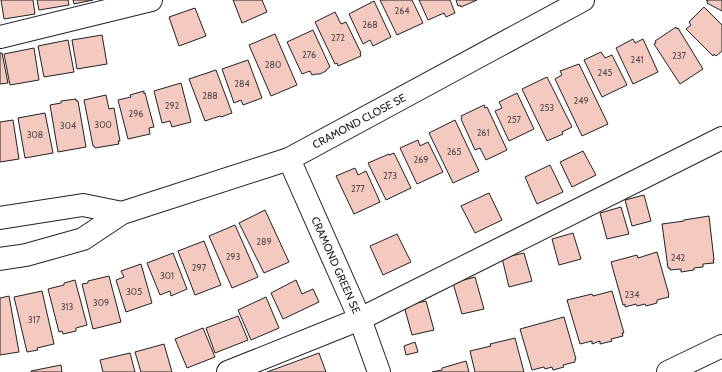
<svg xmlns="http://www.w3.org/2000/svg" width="722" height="372" font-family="Cabin,sans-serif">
	<rect width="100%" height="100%" fill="#fff"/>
	<g fill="#f3c9c0" stroke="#222">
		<polygon points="1,0 33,0 35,14 4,19"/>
		<polygon points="37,0 68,0 69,5 39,10"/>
		<polygon points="73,0 93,0 74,4"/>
		<polygon points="233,0 262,0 267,12 242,23"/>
		<polygon points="380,0 412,0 423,23 397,35"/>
		<polygon points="419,0 450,0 455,13 446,17 444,13 428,20"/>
		<polygon points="456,0 477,0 461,7 460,5 458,6"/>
		<polygon points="706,0 722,0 722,11 707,3 708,1"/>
		<polygon points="374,1 391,37 373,46 370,40 363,44 349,14"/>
		<polygon points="704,7 722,25 722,51 716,56 714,54 713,56 686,29 691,25 689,22"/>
		<polygon points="195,8 206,36 179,46 169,17"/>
		<polygon points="335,12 341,24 346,22 361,53 360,53 361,56 338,66 337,63 335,64 315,22"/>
		<polygon points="676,27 677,29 678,28 703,69 680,84 654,44 656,43 655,41"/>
		<polygon points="313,30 330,67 327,69 326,71 320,74 316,74 312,75 310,71 302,74 287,42"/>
		<polygon points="275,34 297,85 271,96 249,45"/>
		<polygon points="102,35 107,64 77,69 72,40"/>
		<polygon points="633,39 635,43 643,39 658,72 633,84 616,48"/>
		<polygon points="68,40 74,72 44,77 38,46"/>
		<polygon points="34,48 39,80 10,85 4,54"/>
		<polygon points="601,52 605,58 612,55 627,85 602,97 584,60"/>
		<polygon points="0,53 2,53 8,83 0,84"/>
		<polygon points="248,60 262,98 243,105 241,100 234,103 222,69"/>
		<polygon points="579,64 608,124 582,136 555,79 562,75 560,71"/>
		<polygon points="216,70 232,113 221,117 220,116 205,121 189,79"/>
		<polygon points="547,77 572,127 562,132 563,134 547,141 522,89"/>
		<polygon points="181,83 191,122 172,127 170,121 162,123 154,91"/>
		<polygon points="144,91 144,94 145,93 154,127 149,128 150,134 128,139 118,100 131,97 130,95"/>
		<polygon points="517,93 534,129 509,141 495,111 502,108 499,102"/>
		<polygon points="106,95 109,109 114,108 120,141 118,141 119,144 95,148 94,146 93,146 84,100"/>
		<polygon points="76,99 76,101 78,101 86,147 58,152 50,105 61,103 61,101"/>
		<polygon points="484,105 485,108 487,107 507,150 486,160 480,148 475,150 461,119 462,118 461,116"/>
		<polygon points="45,113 53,153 25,158 18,118"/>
		<polygon points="13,120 19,159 0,162 0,122"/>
		<polygon points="455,120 479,171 453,183 429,133"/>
		<polygon points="418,140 420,146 428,142 443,172 417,184 400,148"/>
		<polygon points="583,151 596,175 572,187 560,162"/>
		<polygon points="394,153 411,188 386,200 368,163 389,154 389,155"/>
		<polygon points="550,165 563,192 537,204 525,177"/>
		<polygon points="355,168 358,175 366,171 380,202 354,214 336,176"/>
		<polygon points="489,193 502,220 475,233 461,206"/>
		<polygon points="644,195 651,221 632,226 625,200"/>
		<polygon points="621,207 629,234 607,239 600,213"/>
		<polygon points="265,210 289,262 264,273 239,223"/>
		<polygon points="709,216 714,260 713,260 714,263 703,264 703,267 694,268 694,270 681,272 681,269 670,270 670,268 668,268 662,224 684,221 684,220"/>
		<polygon points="235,225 258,277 232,288 209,236"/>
		<polygon points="573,233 581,259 559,265 552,239"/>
		<polygon points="397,234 411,262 383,275 370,246"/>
		<polygon points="204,241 221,285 195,295 178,251"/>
		<polygon points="657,252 669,295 668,296 669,297 657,300 657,303 646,306 645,304 637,306 636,304 625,307 625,304 623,305 611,262 637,255 638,258"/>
		<polygon points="173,253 187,289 171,296 170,291 160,295 147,263"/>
		<polygon points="524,253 532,281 509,287 502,258"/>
		<polygon points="141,264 152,303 126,312 116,280 124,277 121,271"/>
		<polygon points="109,276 121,322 93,329 82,284 88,283 88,281"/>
		<polygon points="475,277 484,309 462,314 453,283"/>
		<polygon points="75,280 87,325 76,328 76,331 63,334 62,331 59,332 48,289 64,285 64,283"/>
		<polygon points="296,280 302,294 313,289 319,302 283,319 271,293"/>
		<polygon points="42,291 54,344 37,348 38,350 27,352 14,297"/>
		<polygon points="612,291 624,333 622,333 623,336 611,339 612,341 600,344 600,341 592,344 592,341 580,344 567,300 592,294 593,296"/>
		<polygon points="9,296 19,352 0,355 0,298"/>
		<polygon points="266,297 279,328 251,340 238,310"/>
		<polygon points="426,301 434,330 412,335 404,306"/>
		<polygon points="238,316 248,340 215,353 206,328"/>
		<polygon points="564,317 576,359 575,359 575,362 563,365 564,367 553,370 552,367 545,369 544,367 532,370 520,329"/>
		<polygon points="203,328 215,357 187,368 175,339"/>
		<polygon points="515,338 524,372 475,372 470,351 491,346 490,344"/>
		<polygon points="415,342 418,352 406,355 404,346"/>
		<polygon points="164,344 172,372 141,372 135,352"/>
		<polygon points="130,353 135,372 103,372 100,360"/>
		<polygon points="319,353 326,372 267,372"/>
		<polygon points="466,361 469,372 432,372 442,370 442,368"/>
		<polygon points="61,365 62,372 31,372 31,371"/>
	</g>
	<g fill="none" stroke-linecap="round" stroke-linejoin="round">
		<g stroke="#222" stroke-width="24">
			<g id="minor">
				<polyline points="0,37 151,0"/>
				<polyline points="289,159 360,319 379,372"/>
				<polyline points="0,218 83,205 122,213"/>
				<polyline points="0,259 26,255 83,239 122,213 289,159 583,0"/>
				<polyline points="228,372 360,319 722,138"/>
				<polyline points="668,372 722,346"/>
			</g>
		</g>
		<use href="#minor" stroke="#fff" stroke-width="22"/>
	</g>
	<g text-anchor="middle" stroke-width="3" stroke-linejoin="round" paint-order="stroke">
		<g font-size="9" fill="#564c4a">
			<text x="402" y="14">264</text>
			<text x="370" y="28">268</text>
			<text x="338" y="41">272</text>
			<text x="309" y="58">276</text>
			<text x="679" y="59">237</text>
			<text x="637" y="63">241</text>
			<text x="273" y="68">280</text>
			<text x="605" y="76">245</text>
			<text x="242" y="87">284</text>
			<text x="210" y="99">288</text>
			<text x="581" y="104">249</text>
			<text x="172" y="109">292</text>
			<text x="547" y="111">253</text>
			<text x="136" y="117">296</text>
			<text x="514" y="123">257</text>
			<text x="103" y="128">300</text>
			<text x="68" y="129">304</text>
			<text x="483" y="136">261</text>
			<text x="35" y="138">308</text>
			<text x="454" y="155">265</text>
			<text x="421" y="163">269</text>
			<text x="390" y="179">273</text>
			<text x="358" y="192">277</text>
			<text x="264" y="245">289</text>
			<text x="233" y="260">293</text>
			<text x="678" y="261">242</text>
			<text x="199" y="271">297</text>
			<text x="167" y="279">301</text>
			<text x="134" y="295">305</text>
			<text x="632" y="298">234</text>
			<text x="101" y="306">309</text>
			<text x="67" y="310">313</text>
			<text x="34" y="323">317</text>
		</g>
		<g font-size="11" fill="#222" stroke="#fff">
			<text transform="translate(359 121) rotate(-28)" y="4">CRAMOND CLOSE SE</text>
			<text transform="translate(336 265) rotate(66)" y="4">CRAMOND GREEN SE</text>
		</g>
	</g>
</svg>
